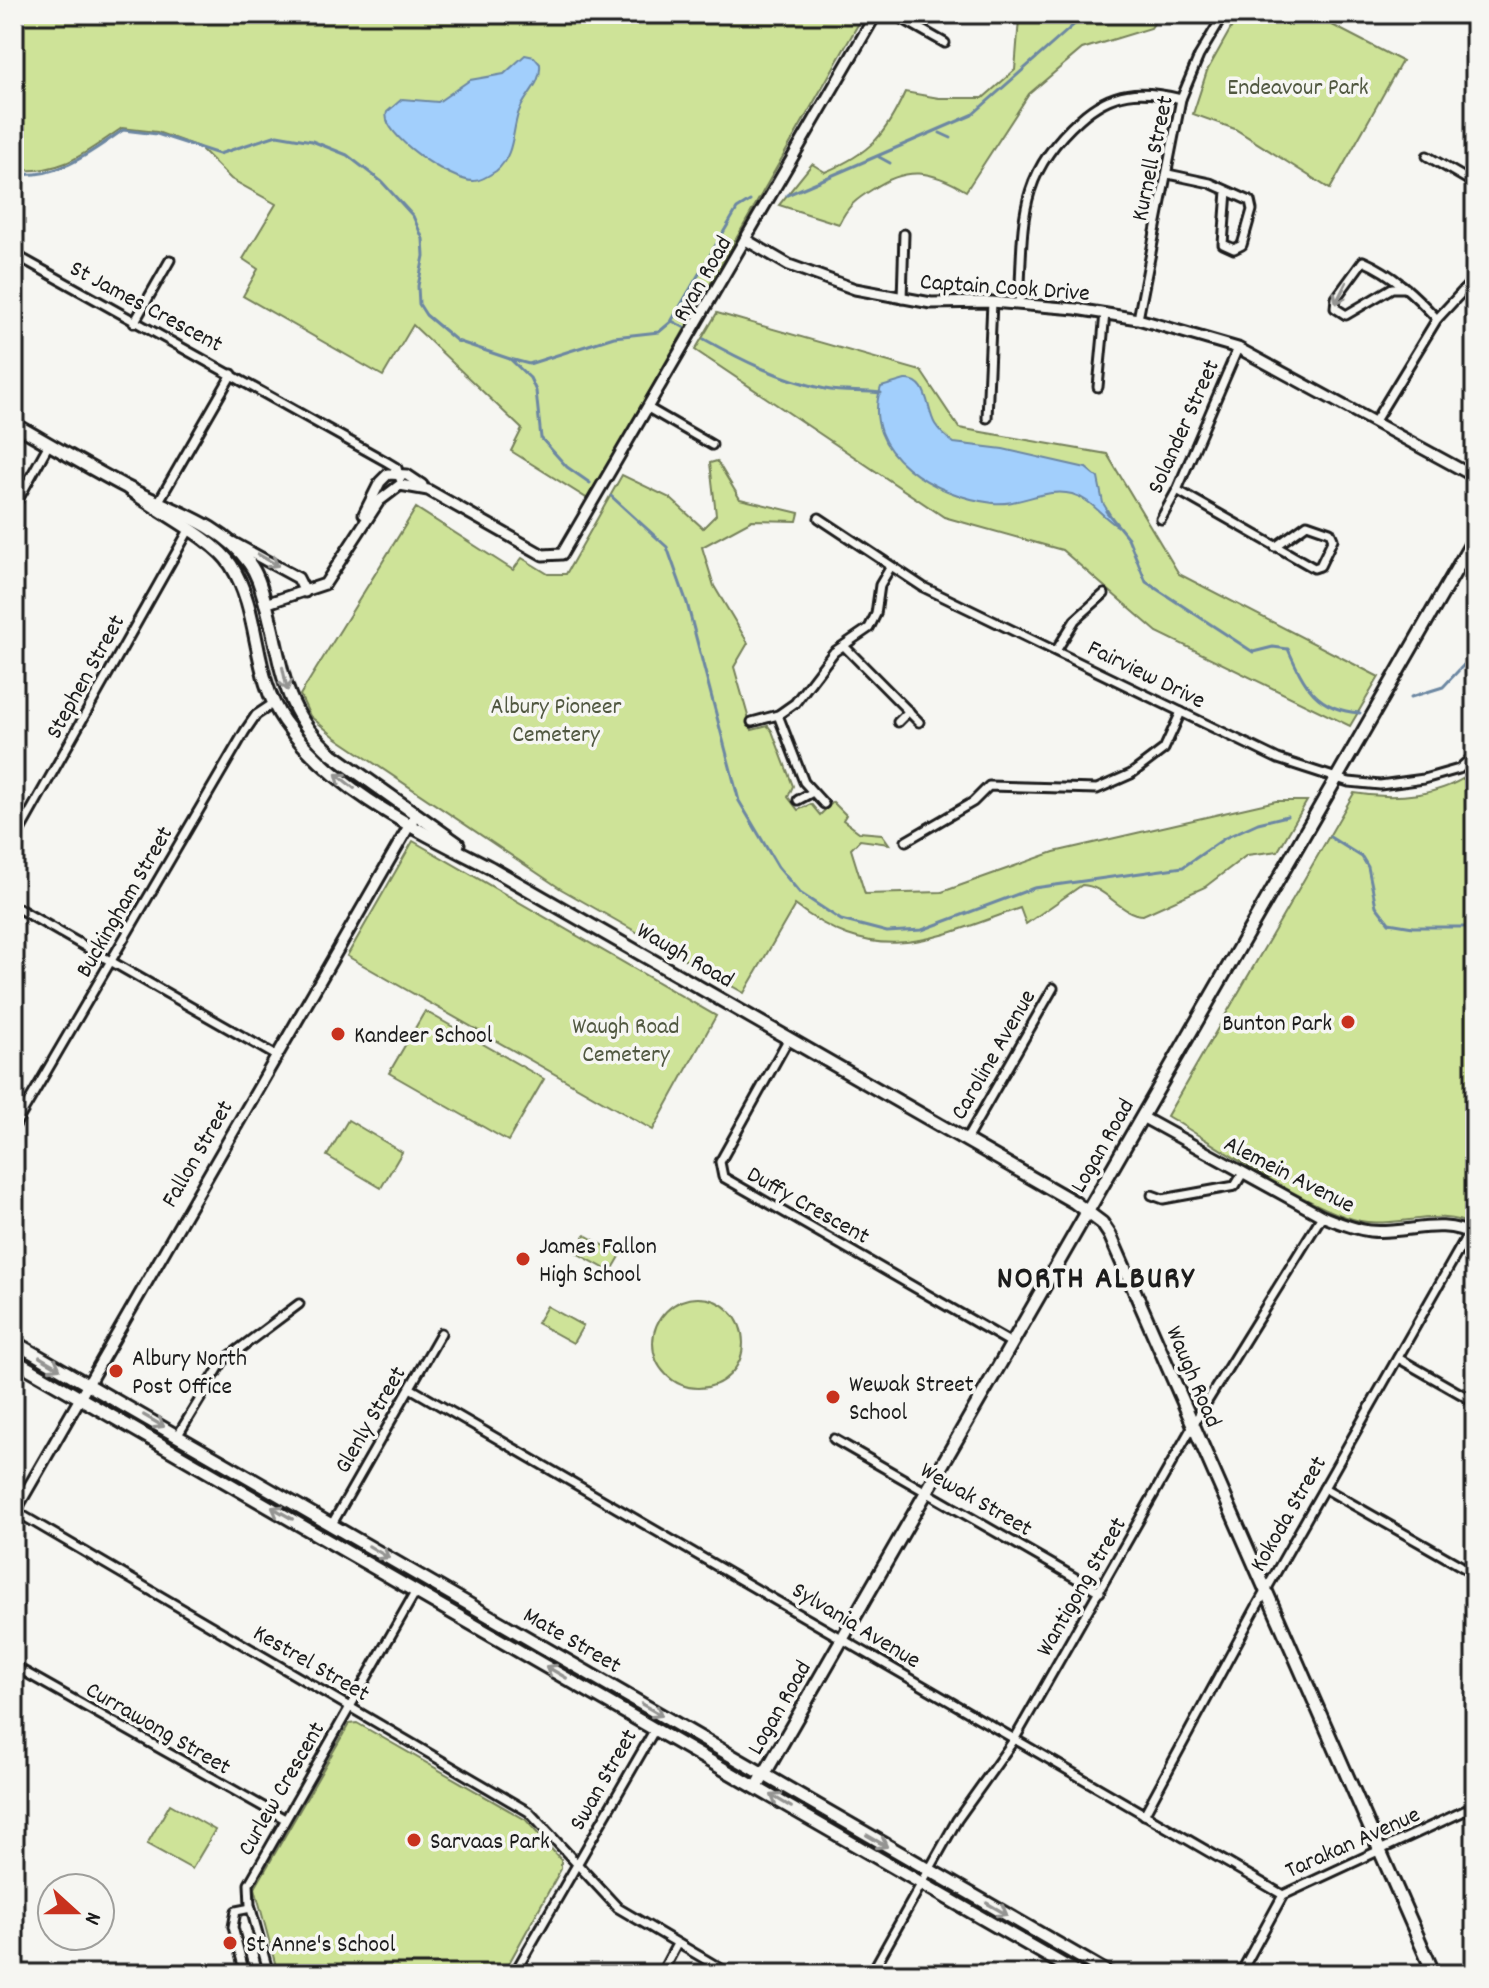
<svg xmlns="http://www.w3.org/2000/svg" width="1489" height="1988" font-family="Dekko,sans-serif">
	<rect width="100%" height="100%" fill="#f6f6f2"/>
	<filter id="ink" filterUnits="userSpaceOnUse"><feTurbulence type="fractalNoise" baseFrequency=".0125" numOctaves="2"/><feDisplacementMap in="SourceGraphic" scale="16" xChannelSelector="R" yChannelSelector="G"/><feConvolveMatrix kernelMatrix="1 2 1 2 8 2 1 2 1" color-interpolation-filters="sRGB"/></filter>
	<g filter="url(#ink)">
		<g fill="#cee398" stroke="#75805a" stroke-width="2">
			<path d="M14,14H864L588,499L511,451L522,429L413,325L383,376L243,296L258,269L243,259L276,204L231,179L199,147L157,132L122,128C83,154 63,174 14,170Z"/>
			<path d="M1076,14H1160L1151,28L1082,49L1029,94L966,191C931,170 907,166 873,189C855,200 848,206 839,224L779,205L812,164L825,172C870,153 885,136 905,92L939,98H983L1015,70L1019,19H1070Z"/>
			<polygon points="1239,14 1311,14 1402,61 1330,189 1235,129 1193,114 1207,71"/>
			<polygon points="717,313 921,371 959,428 1107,454 1179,574 1379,677 1350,726 1157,632 1062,550 944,517 695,350"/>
			<path d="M717,461L740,499L799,513L797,521L752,520L702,547L714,586L748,643L734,667L752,730L768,726L772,731L793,786L788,797L798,810L811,804L820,815L833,802L846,815L843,820L859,832L882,834L889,844L860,840L851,849L865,894L942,892L1054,852L1276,801H1307L1278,851L1247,855L1205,887L1143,915C1119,914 1106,886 1082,885L1026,924L1020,908C932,939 879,969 795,905L744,993L561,889L335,737L310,716L300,695L416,508L513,570L522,558L548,574H566L622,475L670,498L703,528L716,515L710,463Z"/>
			<path d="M1475,770V1227C1442,1207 1402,1226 1367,1222C1318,1216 1213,1143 1167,1116L1354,793C1393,800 1443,797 1475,770Z"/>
			<polygon points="413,841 716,1016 653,1130 347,956"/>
			<polygon points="425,1011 544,1079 508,1141 389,1073"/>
			<polygon points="348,1120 402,1152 381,1188 327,1156"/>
			<polygon points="585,1235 621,1255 611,1272 575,1252"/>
			<circle cx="698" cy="1343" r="45"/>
			<polygon points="547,1306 583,1326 573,1343 537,1323"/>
			<polygon points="357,1723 526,1820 561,1860 561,1869 503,1974 278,1974 255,1888 349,1724"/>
			<polygon points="170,1804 215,1830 192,1869 147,1844"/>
		</g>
		<g fill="#a2cffc" stroke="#6c87a2" stroke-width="2">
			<path d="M525,55L534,57L540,64C542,85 524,95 518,114C512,133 514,156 496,171C490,175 481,181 474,181C452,182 379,134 387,112L402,99L438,102L470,80L504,74Z"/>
			<path d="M905,380C929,378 926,409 935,424C940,432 947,438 954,443L1003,449L1086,468L1098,478L1103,503L1117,526C1101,516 1091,499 1072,494C1047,487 1019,506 993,503C938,497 858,454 881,387Z"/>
		</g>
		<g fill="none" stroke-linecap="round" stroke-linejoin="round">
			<g stroke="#6c87a2" stroke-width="3">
				<polyline points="940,133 951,138"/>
				<polyline points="879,157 890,163"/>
				<path d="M14,174C57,179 89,154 123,130L157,134L219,154L277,135L312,141L347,155L382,182L413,216L423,239L424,256L418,286L419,304L426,315L457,341L510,359L530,378L536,391L541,438L567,467L590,483"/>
				<polyline points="787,195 972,115 1086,14"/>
				<polyline points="672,320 737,209 750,201"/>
				<path d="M704,339C743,361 780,379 825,389C844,393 863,390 881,393"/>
				<polyline points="510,359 529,364 614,337 659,332 672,321 687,329"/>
				<polyline points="611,496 667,547 687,603 739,801 778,867 800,893 841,920 887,932 922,930 1034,888 1183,867 1225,838 1258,823 1287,816"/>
				<path d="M1106,511L1128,538L1146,582L1253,652L1273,647L1288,649C1304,685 1316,710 1360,713"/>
				<polyline points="1411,697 1443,687 1475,653"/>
				<polyline points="1330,837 1362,857 1368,867 1376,906 1389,923 1413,927 1475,927"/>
			</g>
			<g stroke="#1c1c1c" stroke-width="13">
				<g id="minor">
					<polyline points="894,14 945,43"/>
					<polyline points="1427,156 1475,184"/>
					<polyline points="1168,174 1210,183 1250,201 1252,210 1242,245 1234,249 1223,244 1227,191"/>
					<polyline points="14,254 387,462 397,468 400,479"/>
					<path d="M1406,288H1392L1346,315L1335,308L1336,298L1363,261C1393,274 1415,295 1437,319"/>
					<polyline points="902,299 904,234"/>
					<path d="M1019,304C1024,224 1015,177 1080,119C1112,90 1141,89 1181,99"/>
					<polyline points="1138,319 1181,99 1199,56 1224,14"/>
					<polyline points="134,323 170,260"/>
					<polyline points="1098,387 1105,313"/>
					<polyline points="648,408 712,445"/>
					<polyline points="987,418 992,302"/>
					<polyline points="1375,421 1437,319 1475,278"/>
					<polyline points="1177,490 1314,568 1320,566 1333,539 1330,532 1307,524 1275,547"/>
					<polyline points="159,501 232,374"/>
					<polyline points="14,507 49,444"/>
					<polyline points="819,518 923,587 1278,759 1349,782 1380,785 1424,779 1459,769 1475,755"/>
					<polyline points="1161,519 1177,490 1238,348"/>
					<polyline points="844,646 919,722"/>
					<polyline points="1056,651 1075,620 1104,594"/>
					<polyline points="778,715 804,782 824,804"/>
					<polyline points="752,722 778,715 795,703 834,652 869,628 876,614 880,585 890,568"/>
					<polyline points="898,722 909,711"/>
					<polyline points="798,800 811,793"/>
					<polyline points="14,841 189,530"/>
					<polyline points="906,841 973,802 989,786 1097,789 1131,774 1164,749 1181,712"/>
					<polyline points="14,906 275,1055"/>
					<polyline points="789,1038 720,1162 723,1177 1013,1344"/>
					<polyline points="14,1127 245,731 256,715 274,703"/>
					<polyline points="966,1140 1053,988"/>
					<polyline points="1152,1195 1163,1199 1235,1186 1243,1173"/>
					<polyline points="1398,1358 1475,1402"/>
					<polyline points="410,1388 1283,1895"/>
					<polyline points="178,1435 223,1361 299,1304"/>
					<polyline points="834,1439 1100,1592"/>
					<polyline points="1324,1488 1475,1574"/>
					<polyline points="15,1511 529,1812 618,1908 730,1974"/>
					<polyline points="332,1524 441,1333"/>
					<polyline points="14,1666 285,1819"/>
					<polyline points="1144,1815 1257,1606 1469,1232"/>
					<polyline points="245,1974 233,1927 236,1911 251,1908"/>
					<polyline points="269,1974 250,1905 249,1884 416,1591"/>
					<polyline points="514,1974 655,1729"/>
					<polyline points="661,1974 677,1944"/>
					<polyline points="871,1974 957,1820 1014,1740 1200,1413 1322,1216"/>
					<polyline points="1240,1974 1283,1895 1475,1806"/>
				</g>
			</g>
			<g stroke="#1c1c1c" stroke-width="15">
				<g id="tertiary">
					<polyline points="746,240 789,265 855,289 931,303 992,302 1076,309 1138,319 1238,348 1475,477"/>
					<polyline points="364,514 380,482 388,474 407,475 422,485"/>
					<polyline points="232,542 298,578 305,592"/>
					<polyline points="265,604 325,584 379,501 400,485 428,490 543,555 562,554 876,14"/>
					<path d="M1142,1117L1322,1216C1337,1222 1353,1229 1370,1231C1406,1235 1441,1216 1475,1236"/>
					<polyline points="14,1513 416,814"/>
				</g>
			</g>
			<g stroke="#1c1c1c" stroke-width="17">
				<g id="secondary">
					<path d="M14,424C51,445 88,467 126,487C166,509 222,523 249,563C259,576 262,593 267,608C283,668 282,712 333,755L458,844"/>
					<path d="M129,489C157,511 215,539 231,565C261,612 252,676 284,721C333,791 418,830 491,868L1074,1202L1102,1223L1110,1235L1434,1974"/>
					<polyline points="14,1342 1110,1974"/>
					<polyline points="14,1360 1079,1974"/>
					<polyline points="757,1787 1475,537"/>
				</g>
			</g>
			<use href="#minor" stroke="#f6f6f2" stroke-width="7"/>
			<use href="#tertiary" stroke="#f6f6f2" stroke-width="9"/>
			<use href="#secondary" stroke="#f6f6f2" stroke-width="11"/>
		</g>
		<defs><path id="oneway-shaft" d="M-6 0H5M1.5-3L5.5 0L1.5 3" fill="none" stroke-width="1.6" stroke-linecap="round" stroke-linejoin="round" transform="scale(2)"/></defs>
		<g stroke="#949492">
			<use href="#oneway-shaft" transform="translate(1341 293) rotate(117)"/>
			<use href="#oneway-shaft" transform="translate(268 560) rotate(30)"/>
			<use href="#oneway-shaft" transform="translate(285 679) rotate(78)"/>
			<use href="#oneway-shaft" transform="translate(345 781) rotate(-142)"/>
			<use href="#oneway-shaft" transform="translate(50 1363) rotate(30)"/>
			<use href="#oneway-shaft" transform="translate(154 1421) rotate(30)"/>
			<use href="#oneway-shaft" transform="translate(282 1513) rotate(-150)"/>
			<use href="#oneway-shaft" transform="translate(379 1552) rotate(31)"/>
			<use href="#oneway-shaft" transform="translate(556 1672) rotate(-150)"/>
			<use href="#oneway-shaft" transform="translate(652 1710) rotate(30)"/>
			<use href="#oneway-shaft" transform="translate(781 1801) rotate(-149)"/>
			<use href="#oneway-shaft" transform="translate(877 1841) rotate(30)"/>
			<use href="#oneway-shaft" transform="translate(997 1909) rotate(30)"/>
		</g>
	</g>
	<g fill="#c8321e" stroke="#f6f6f2" stroke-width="3">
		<circle cx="1348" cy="1022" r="8"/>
		<circle cx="338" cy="1034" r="8"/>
		<circle cx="523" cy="1259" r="8"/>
		<circle cx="116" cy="1371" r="8"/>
		<circle cx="833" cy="1397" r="8"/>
		<circle cx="414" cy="1840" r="8"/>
		<circle cx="230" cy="1943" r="8"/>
	</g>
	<g text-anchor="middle" stroke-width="7" stroke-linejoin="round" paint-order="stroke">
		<g font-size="24" fill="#515841" stroke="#f6f6f2">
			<text x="1298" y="94">Endeavour Park</text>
			<text x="556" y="713">Albury Pioneer<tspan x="556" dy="28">Cemetery</tspan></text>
			<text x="626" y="1033">Waugh Road<tspan x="626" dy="28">Cemetery</tspan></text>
		</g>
		<g font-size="24" fill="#1c1c1c" stroke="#f6f6f2">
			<text transform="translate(1151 158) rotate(-78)" y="8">Kurnell Street</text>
			<text transform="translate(701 278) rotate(-60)" y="8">Ryan Road</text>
			<text transform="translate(1005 286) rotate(4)" y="8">Captain Cook Drive</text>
			<text transform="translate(147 305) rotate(28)" y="8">St James Crescent</text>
			<text transform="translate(1182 426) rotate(-66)" y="8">Solander Street</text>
			<text transform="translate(1147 673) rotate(26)" y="8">Fairview Drive</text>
			<text transform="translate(84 676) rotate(-61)" y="8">Stephen Street</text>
			<text transform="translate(123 901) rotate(-60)" y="8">Buckingham Street</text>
			<text transform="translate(686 954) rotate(30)" y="8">Waugh Road</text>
			<text transform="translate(992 1054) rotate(-60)" y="8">Caroline Avenue</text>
			<text transform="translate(1101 1145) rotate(-60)" y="8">Logan Road</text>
			<text transform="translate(196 1153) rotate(-60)" y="8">Fallon Street</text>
			<text transform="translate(1290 1173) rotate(27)" y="8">Alemein Avenue</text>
			<text transform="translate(809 1204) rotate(29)" y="8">Duffy Crescent</text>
			<text transform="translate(1195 1376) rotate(67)" y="8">Waugh Road</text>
			<text transform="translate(369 1419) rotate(-60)" y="8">Glenly Street</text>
			<text transform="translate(977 1498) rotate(30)" y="8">Wewak Street</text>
			<text transform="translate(1287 1513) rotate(-60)" y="8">Kokoda Street</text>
			<text transform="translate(1080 1586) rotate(-60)" y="8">Wantigong Street</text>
			<text transform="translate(857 1624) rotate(31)" y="8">Sylvania Avenue</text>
			<text transform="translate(573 1639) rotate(30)" y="8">Mate Street</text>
			<text transform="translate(312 1662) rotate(30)" y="8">Kestrel Street</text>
			<text transform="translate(778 1707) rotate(-60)" y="8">Logan Road</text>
			<text transform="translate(159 1727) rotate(30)" y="8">Currawong Street</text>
			<text transform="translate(602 1779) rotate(-60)" y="8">Swan Street</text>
			<text transform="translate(280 1788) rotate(-60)" y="8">Curlew Crescent</text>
			<text transform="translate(1352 1841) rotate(-24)" y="8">Tarakan Avenue</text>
		</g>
		<g font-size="24" fill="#1c1c1c" stroke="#f6f6f2" text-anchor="start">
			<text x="1332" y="1030" text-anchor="end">Bunton Park</text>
			<text x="354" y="1042">Kandeer School</text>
			<text x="539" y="1253">James Fallon<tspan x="539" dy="28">High School</tspan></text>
			<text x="132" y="1365">Albury North<tspan x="132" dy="28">Post Office</tspan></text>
			<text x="849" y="1391">Wewak Street<tspan x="849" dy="28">School</tspan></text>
			<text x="430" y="1848">Sarvaas Park</text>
			<text x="246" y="1951">St Anne's School</text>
		</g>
		<g font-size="32" font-weight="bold" letter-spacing="2" fill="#1c1c1c" stroke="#f6f6f2">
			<text x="1096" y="1287">NORTH ALBURY</text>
		</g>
	</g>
	<rect width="1489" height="1988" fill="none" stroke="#f6f6f2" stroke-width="48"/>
	<rect x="24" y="24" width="1441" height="1940" fill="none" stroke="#1c1c1c" stroke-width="3" filter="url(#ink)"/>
	<g transform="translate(76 1912) rotate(111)"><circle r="38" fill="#f6f6f2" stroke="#9f9f9c" stroke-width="2"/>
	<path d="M0-6L14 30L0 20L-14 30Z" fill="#c8321e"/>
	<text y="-12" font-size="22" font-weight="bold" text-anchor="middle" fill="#1c1c1c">N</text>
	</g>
</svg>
